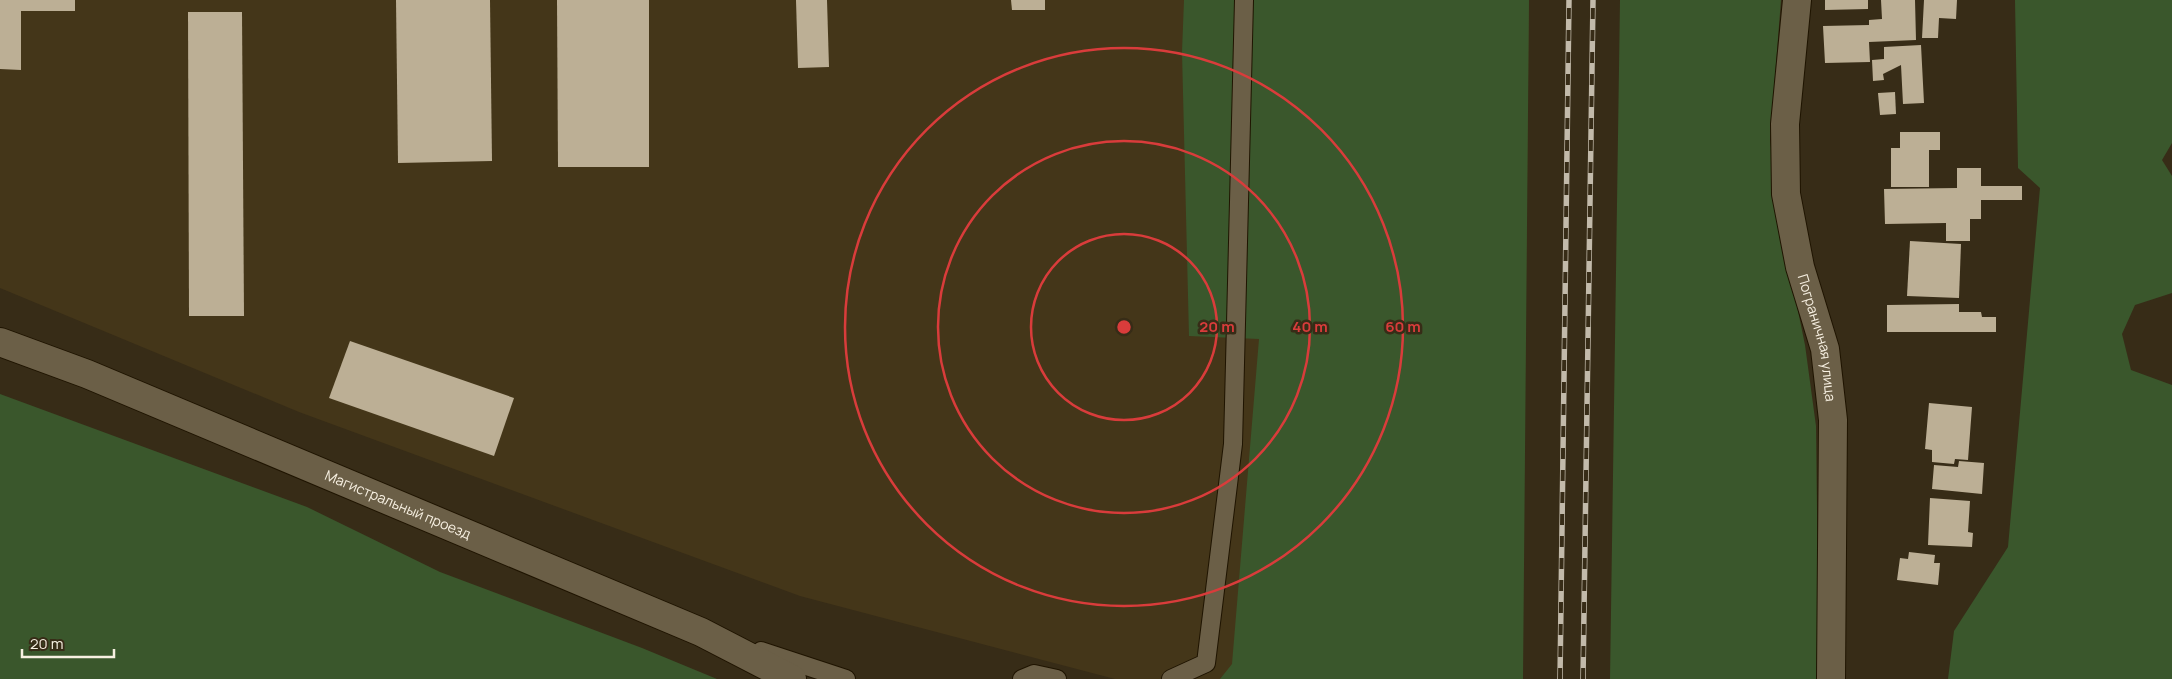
<svg xmlns="http://www.w3.org/2000/svg" width="2172" height="679" font-family="Manrope,sans-serif">
	<rect width="100%" height="100%" fill="#372c17"/>
	<polygon fill="#443619" points="0,0 1529,0 1522,679 1115,679 800,596 299,412 0,288"/>
	<g fill="#3a572c">
		<polygon points="1184,0 1529,0 1523,679 1220,679 1232,664 1259,339 1189,336 1182,52"/>
		<polygon points="1620,0 1781,0 1770,140 1782,233 1805,345 1816,426 1819,679 1610,679"/>
		<polygon points="2015,0 2172,0 2172,143 2162,160 2172,176 2172,293 2135,305 2122,334 2131,370 2172,385 2172,679 1948,679 1954,631 2008,547 2040,188 2018,168"/>
		<polygon points="0,394 307,507 440,572 642,648 717,679 0,679"/>
	</g>
	<g fill="#bcaf95">
		<polygon points="0,0 75,0 75,11 21,11 21,70 0,69"/>
		<polygon points="396,0 490,0 492,161 398,163"/>
		<polygon points="557,0 649,0 649,167 558,167"/>
		<polygon points="796,0 827,0 829,67 798,68"/>
		<polygon points="1011,0 1045,0 1045,10 1012,10"/>
		<polygon points="1825,0 1868,0 1868,9 1825,10"/>
		<polygon points="1881,0 1915,0 1916,40 1869,42 1870,62 1825,63 1823,26 1869,25 1869,20 1882,19"/>
		<polygon points="1924,0 1957,0 1956,19 1939,18 1938,38 1922,38"/>
		<polygon points="188,12 242,12 244,316 189,316"/>
		<polygon points="1921,45 1924,103 1903,104 1901,65 1883,74 1884,80 1873,81 1872,60 1884,59 1884,47"/>
		<polygon points="1895,92 1896,114 1880,115 1878,93"/>
		<polygon points="1900,132 1940,132 1940,150 1929,150 1929,187 1891,187 1891,148 1900,148"/>
		<polygon points="1957,168 1981,168 1981,186 2022,186 2022,200 1981,200 1981,219 1970,219 1970,241 1946,241 1946,223 1885,224 1884,189 1957,188"/>
		<polygon points="1910,241 1961,244 1959,298 1907,296"/>
		<polygon points="1959,304 1959,312 1981,312 1982,317 1996,317 1996,332 1887,332 1887,305"/>
		<polygon points="350,341 514,398 494,456 329,398"/>
		<polygon points="1929,403 1972,407 1968,460 1955,459 1954,464 1932,462 1932,450 1925,449"/>
		<polygon points="1959,461 1984,463 1982,494 1932,489 1934,465 1958,467"/>
		<polygon points="1930,498 1970,501 1968,532 1973,533 1972,547 1928,545"/>
		<polygon points="1909,552 1935,555 1934,563 1940,563 1938,585 1897,580 1900,558 1908,559"/>
	</g>
	<g fill="none" stroke-linecap="round" stroke-linejoin="round">
		<g stroke="#1f1401" stroke-width="20">
			<g id="service">
				<polyline points="761,651 846,679"/>
				<polyline points="1022,679 1034,674 1057,679"/>
				<polyline points="1171,679 1206,663 1233,444 1244,0"/>
			</g>
		</g>
		<g stroke="#1f1401" stroke-width="30">
			<g id="minor">
				<path id="s1" d="M1797,0L1785,124L1786,194L1800,267L1825,349L1833,420L1831,679"/>
			</g>
		</g>
		<g stroke="#1f1401" stroke-width="30">
			<g id="secondary">
				<path id="s2" d="M0,342L87,374L701,632L792,679"/>
			</g>
		</g>
		<use href="#service" stroke="#6b5f47" stroke-width="18"/>
		<use href="#minor" stroke="#6b5f47" stroke-width="28"/>
		<use href="#secondary" stroke="#6b5f47" stroke-width="28"/>
		<g stroke="#c2baaa" stroke-width="5.5">
			<g id="rail">
				<polyline points="1560,679 1569,0"/>
				<polyline points="1583,679 1593,0"/>
			</g>
		</g>
		<use href="#rail" stroke="#372c17" stroke-width="4" stroke-dasharray="11" stroke-linecap="butt"/>
	</g>
	<g fill="none" stroke="#d93c3b" stroke-width="2.5">
		<circle cx="1124" cy="327" r="93"/>
		<circle cx="1124" cy="327" r="186"/>
		<circle cx="1124" cy="327" r="279"/>
	</g>
	<g text-anchor="middle" stroke-width="5" stroke-linejoin="round" paint-order="stroke">
		<g font-size="14" fill="#f7f0e2" stroke="#372c17">
			<text dy="5" stroke="none"><textPath href="#s1" startOffset="342">Пограничная улица</textPath></text>
			<text dy="5" stroke="none"><textPath href="#s2" startOffset="430">Магистральный проезд</textPath></text>
		</g>
	</g>
	<circle cx="1124" cy="327" r="8" fill="#d93c3b" stroke="#372c17" stroke-width="2.5"/>
	<g font-size="15" text-anchor="middle" font-weight="bold" fill="#d93c3b" stroke="#372c17" stroke-width="5" stroke-linejoin="round" paint-order="stroke">
		<text x="1217" y="332">20 m</text>
		<text x="1310" y="332">40 m</text>
		<text x="1403" y="332">60 m</text>
	</g>
	<path d="M22 649v8h92v-8" fill="none" stroke="#f7f0e2" stroke-width="2.5"/>
	<text x="30" y="649" font-size="15" fill="#f7f0e2" stroke="#372c17" stroke-width="4" paint-order="stroke">20 m</text>
</svg>
